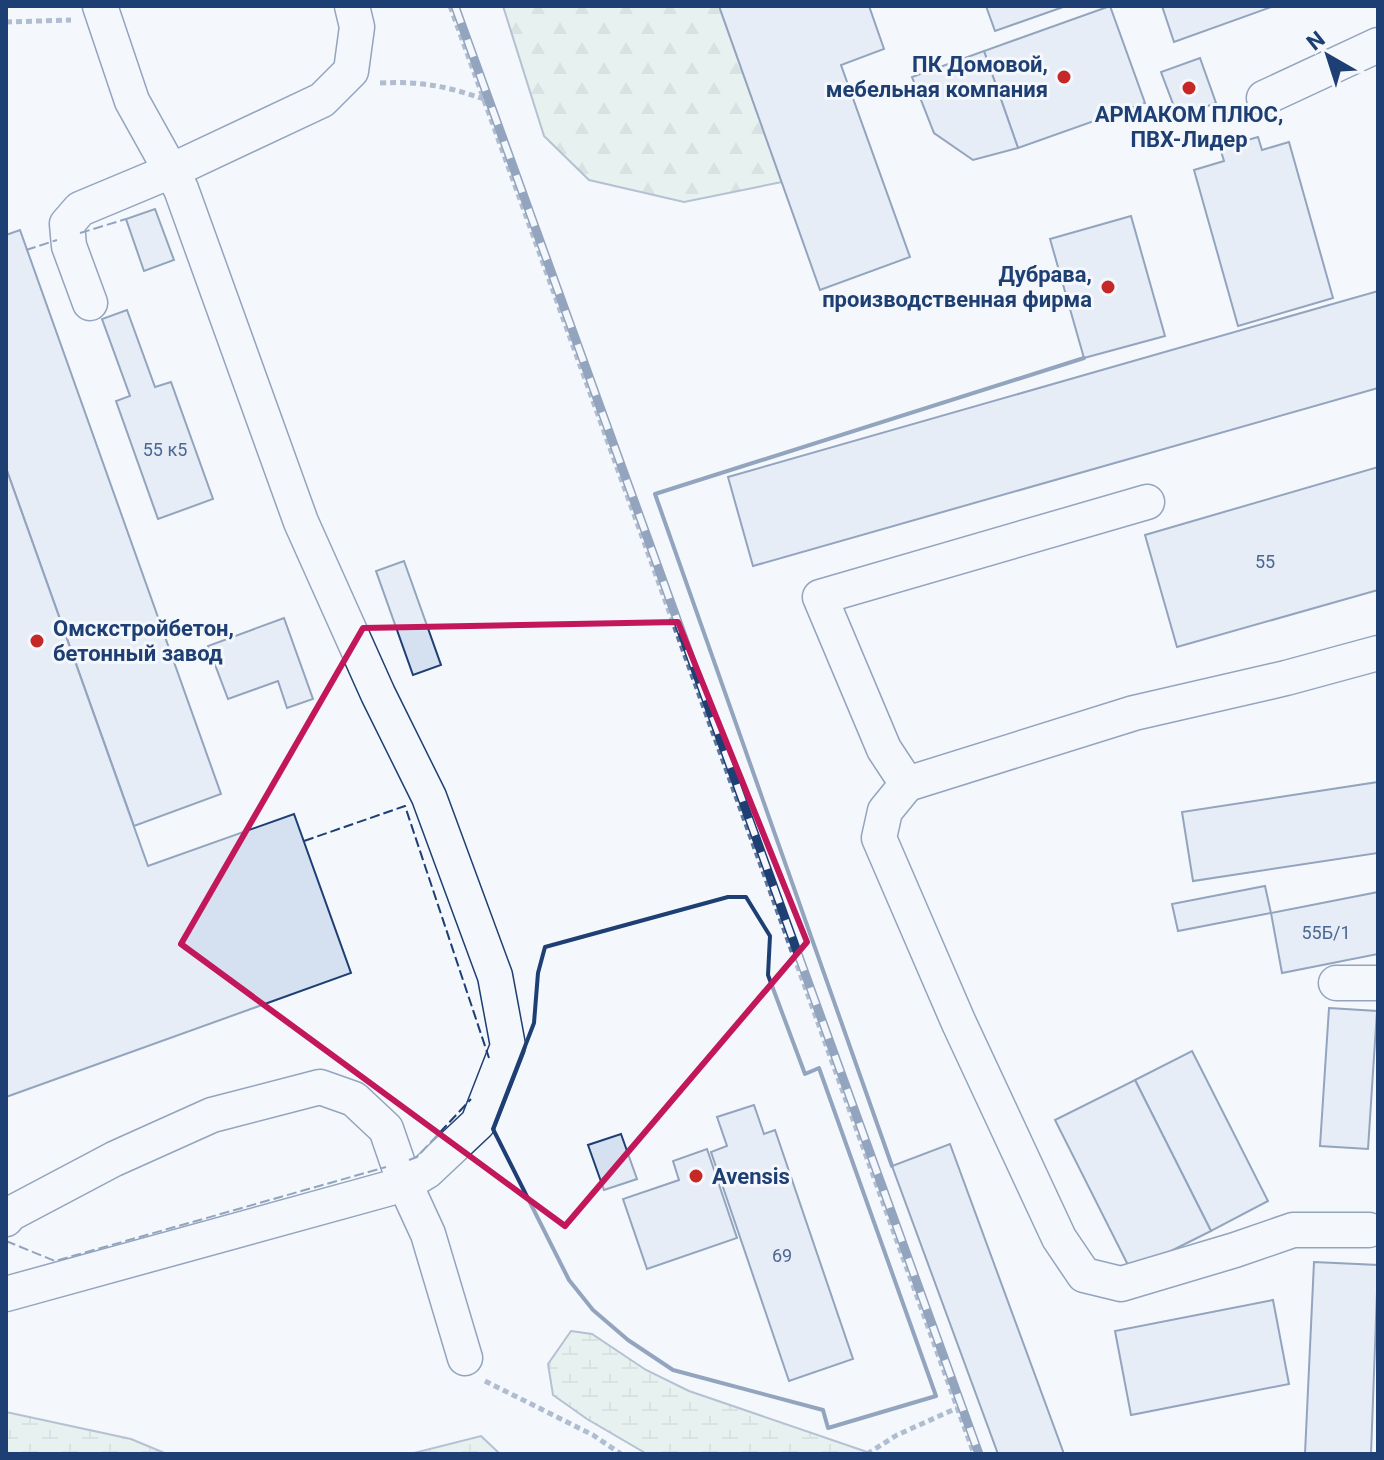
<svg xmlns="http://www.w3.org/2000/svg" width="1384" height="1460" font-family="Roboto,sans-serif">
	<defs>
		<pattern id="forest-firs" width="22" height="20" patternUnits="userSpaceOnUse" patternTransform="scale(2)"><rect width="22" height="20" fill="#d7e8df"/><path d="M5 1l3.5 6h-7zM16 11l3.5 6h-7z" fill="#b8c8c3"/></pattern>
		<pattern id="wetland-marsh" width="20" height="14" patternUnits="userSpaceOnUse" patternTransform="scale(2)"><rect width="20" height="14" fill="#d7e8df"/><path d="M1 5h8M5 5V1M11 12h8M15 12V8" fill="none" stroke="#b8c8c3"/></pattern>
	</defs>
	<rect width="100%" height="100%" fill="#f4f7fb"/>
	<polygon fill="url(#forest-firs)" stroke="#687fa3" stroke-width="2" points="503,6 719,6 782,182 684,202 589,180 544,136"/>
	<g fill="url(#wetland-marsh)" stroke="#687fa3" stroke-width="2">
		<polygon points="571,1331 592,1334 646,1370 689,1391 873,1454 647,1454 587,1419 553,1395 548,1364"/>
		<polygon points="6,1412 131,1439 167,1454 6,1454"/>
		<polygon points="481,1436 500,1454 410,1454"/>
	</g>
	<g fill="#d5e0f0" stroke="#1d3f73" stroke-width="2">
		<polygon points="719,6 869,6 884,49 841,65 910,257 820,290"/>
		<polygon points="986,6 1066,6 995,31"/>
		<polygon points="1110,6 1145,103 1018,148 984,51"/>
		<polygon points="1162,6 1274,6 1174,42"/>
		<polygon points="984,51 1018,148 973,160 934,133 912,77"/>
		<polygon points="1200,58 1216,103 1178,117 1161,72"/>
		<polygon points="1258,137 1262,150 1289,142 1333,298 1238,326 1194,170 1224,161 1220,148"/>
		<polygon points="155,209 174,260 144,271 126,219"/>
		<polygon points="1131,216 1165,336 1084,358 1050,239"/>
		<polygon points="20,230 221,794 134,826 6,468 6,235"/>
		<polygon points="1378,291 1378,388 753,566 728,477"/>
		<polygon points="127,310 155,387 171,382 213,499 158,519 116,401 130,396 102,319"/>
		<polygon points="1378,467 1378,590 1177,647 1145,535"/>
		<polygon points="6,468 148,866 294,814 351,973 6,1097"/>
		<polygon points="404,561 441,665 413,675 376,571"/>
		<polygon points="284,618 313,699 287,708 278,681 228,699 208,646"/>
		<polygon points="1378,782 1378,853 1193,881 1182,812"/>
		<polygon points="1265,886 1271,913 1178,931 1172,904"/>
		<polygon points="1378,892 1378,954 1282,973 1271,913"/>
		<polygon points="1329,1008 1377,1011 1368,1149 1320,1146"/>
		<polygon points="1192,1051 1268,1201 1211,1231 1135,1080"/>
		<polygon points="1135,1080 1211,1231 1131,1271 1055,1120"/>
		<polygon points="754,1105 764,1134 775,1130 853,1359 789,1381 711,1152 727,1146 717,1117"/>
		<polygon points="621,1134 637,1179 604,1190 588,1145"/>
		<polygon points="950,1144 1064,1454 998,1454 892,1166"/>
		<polygon points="707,1149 737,1238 647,1269 623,1199 679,1180 673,1161"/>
		<polygon points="1314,1262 1378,1265 1371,1454 1305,1454"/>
		<polygon points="1273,1300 1289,1384 1131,1415 1115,1331"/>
	</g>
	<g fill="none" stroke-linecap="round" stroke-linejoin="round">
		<g stroke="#1d3f73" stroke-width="37">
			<g id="minor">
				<polyline points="1264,98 1378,45"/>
				<polyline points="90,303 69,246 67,224 80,209 171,171 322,100 351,71 357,27 352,6"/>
				<polyline points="1147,502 820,597 884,749 907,784 885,811 879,838 958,1021 1059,1238 1084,1275 1121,1284 1235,1250 1293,1230 1369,1230"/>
				<polyline points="907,784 1134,713 1286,678 1378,653"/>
				<polyline points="1336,983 1378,983"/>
				<polyline points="6,1219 10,1214 114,1159 212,1115 320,1087 354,1099 386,1129 405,1184 428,1234 465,1358"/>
				<polyline points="6,1294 405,1184 427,1171 478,1123 508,1046 495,976 429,797 378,694 301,522 181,189 132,101 100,6"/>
			</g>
		</g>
		<g stroke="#5e769c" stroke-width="5" stroke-dasharray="6 4" stroke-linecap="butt">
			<polyline points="450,6 974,1454"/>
			<polyline points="6,22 71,20"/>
			<path d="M380,83C420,81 446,86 484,99"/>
			<polyline points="485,1381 593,1435 621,1454"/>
			<polyline points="867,1454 897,1435 957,1408"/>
		</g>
		<use href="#minor" stroke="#f4f7fb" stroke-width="34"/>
		<g stroke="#1d3f73" stroke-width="9">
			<polyline id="rail" points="455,6 979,1454"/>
		</g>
		<use href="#rail" stroke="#f4f7fb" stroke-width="6" stroke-dasharray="18" stroke-linecap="butt"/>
		<g stroke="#1d3f73" stroke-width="2" stroke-dasharray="10 4" stroke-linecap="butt">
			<polyline points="80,233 126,219"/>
			<polyline points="26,250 57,240"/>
			<polyline points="304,841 405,806 489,1058"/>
			<polyline points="409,1160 417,1157 471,1099"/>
			<polyline points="6,1241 55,1261 386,1167"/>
		</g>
		<g stroke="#1d3f73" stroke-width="4">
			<polygon points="728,897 746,897 770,936 768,975 805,1074 819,1068 936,1396 828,1428 823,1410 673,1370 628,1340 593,1310 569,1280 493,1129 534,1023 538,973 545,947"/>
			<polyline points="892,1166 655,494 1084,358"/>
		</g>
	</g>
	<path d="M0 0H1384V1460H0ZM678,622L807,942L565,1226L181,944L363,628Z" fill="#f4f7fb" fill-opacity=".55" fill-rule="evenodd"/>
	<path fill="none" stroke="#c2185b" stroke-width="6" stroke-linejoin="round" d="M678,622L807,942L565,1226L181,944L363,628Z"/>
	<g fill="#c62828" stroke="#f4f7fb" stroke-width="3">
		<circle cx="1064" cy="77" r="8"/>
		<circle cx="1189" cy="88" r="8"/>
		<circle cx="1108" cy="287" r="8"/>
		<circle cx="37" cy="641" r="8"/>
		<circle cx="696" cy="1176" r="8"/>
	</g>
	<g text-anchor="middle" stroke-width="6" stroke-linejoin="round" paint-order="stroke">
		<g font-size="18" fill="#4b6792">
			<text x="165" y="456">55 к5</text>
			<text x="1265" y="568">55</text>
			<text x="1326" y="939">55Б/1</text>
			<text x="782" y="1262">69</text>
		</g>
		<g font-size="22" font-weight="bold" fill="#1d3f73" stroke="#f4f7fb" text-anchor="end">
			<text x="1048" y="72">ПК Домовой,<tspan x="1048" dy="25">мебельная компания</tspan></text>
			<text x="1189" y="122" text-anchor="middle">АРМАКОМ ПЛЮС,<tspan x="1189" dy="25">ПВХ-Лидер</tspan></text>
			<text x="1092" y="282">Дубрава,<tspan x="1092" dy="25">производственная фирма</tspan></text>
			<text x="53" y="636" text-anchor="start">Омскстройбетон,<tspan x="53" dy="25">бетонный завод</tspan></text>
			<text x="712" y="1184" text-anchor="start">Avensis</text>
		</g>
	</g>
	<rect width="1384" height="1460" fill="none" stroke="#1d3f73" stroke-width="16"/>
	<g transform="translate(1328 56) rotate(321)" stroke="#f4f7fb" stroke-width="6" paint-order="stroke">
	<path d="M0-6L14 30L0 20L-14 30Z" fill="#1d3f73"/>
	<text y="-12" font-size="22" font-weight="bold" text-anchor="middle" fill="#1d3f73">N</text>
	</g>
</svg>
